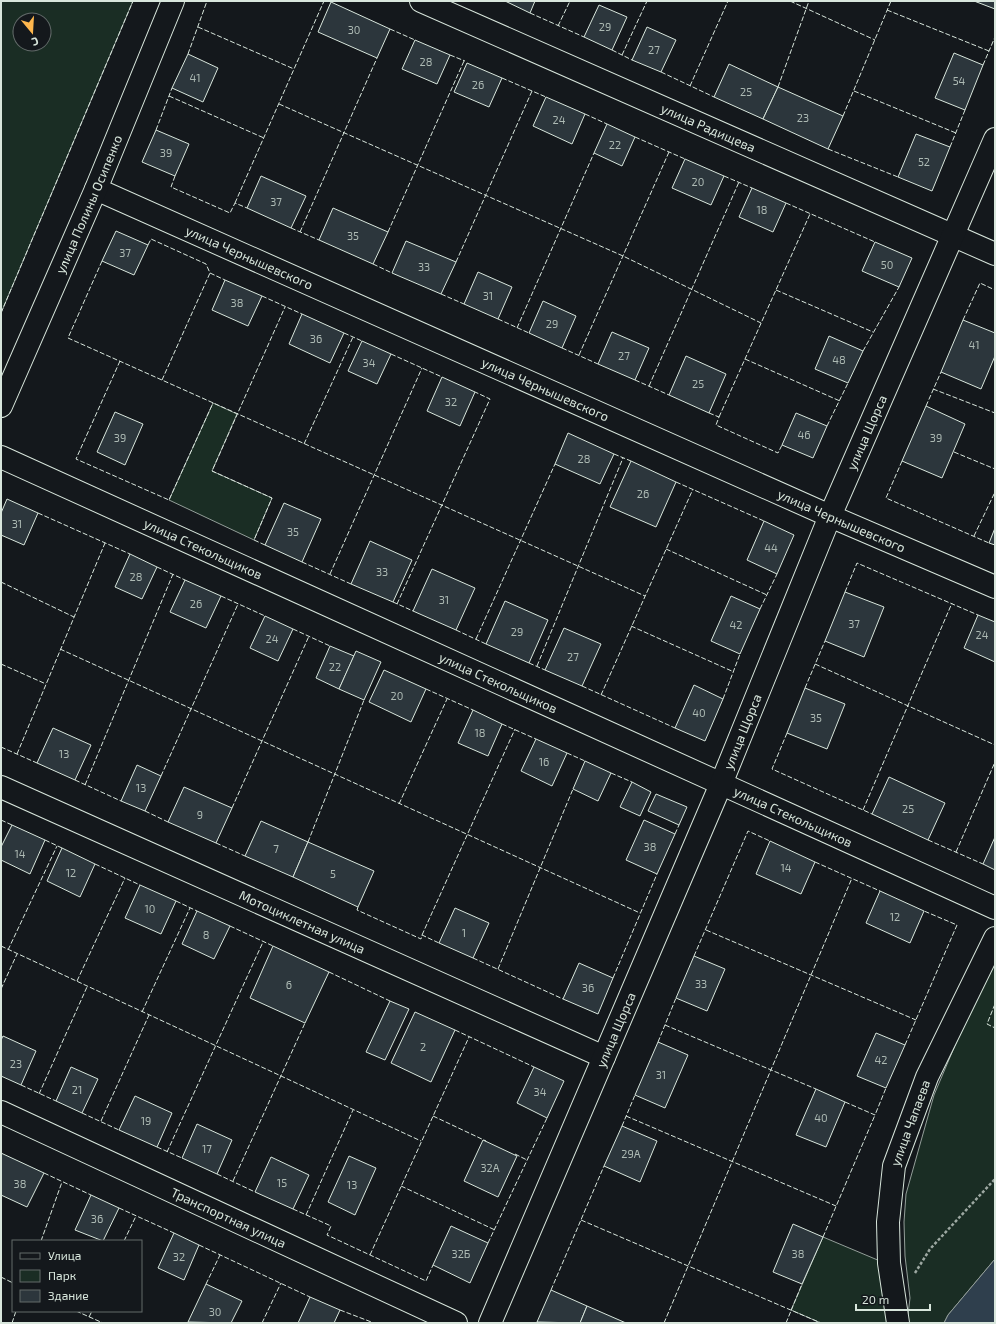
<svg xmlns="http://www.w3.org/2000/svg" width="996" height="1324" font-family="'Exo 2',sans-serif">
	<rect width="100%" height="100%" fill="#14181c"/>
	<g fill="#1a2d24" stroke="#939e99" fill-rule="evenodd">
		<path d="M1,1H133L1,313ZM20,20H44V44H20Z"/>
		<polygon points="213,403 237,414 212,471 272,498 254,540 169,500"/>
		<polygon points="995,959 995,1259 948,1315 944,1323 907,1323 910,1298 905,1256 904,1222 906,1194 934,1095 956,1043"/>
		<polygon points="823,1237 880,1261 889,1323 821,1323 791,1310"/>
	</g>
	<polygon fill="#2f3f4d" stroke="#939e99" points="995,1259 995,1323 944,1323 948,1315"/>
	<g fill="#2c363c" stroke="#d8e6dc">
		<polygon points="505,1 535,1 530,13"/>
		<polygon points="974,1 995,1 995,9"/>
		<polygon points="331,2 390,29 377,58 318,32"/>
		<polygon points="599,5 627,17 612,50 584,37"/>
		<polygon points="647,27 676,40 661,72 632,60"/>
		<polygon points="415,40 450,55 437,84 402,69"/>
		<polygon points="954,53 983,65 965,110 935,98"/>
		<polygon points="188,54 218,68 203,102 172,88"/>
		<polygon points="467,63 502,78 489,107 454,92"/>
		<polygon points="729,64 778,87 763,119 714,97"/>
		<polygon points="778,87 843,116 828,149 763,119"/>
		<polygon points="546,97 585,114 572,144 533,126"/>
		<polygon points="607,124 635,137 622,166 594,153"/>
		<polygon points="156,130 189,144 175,176 142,162"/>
		<polygon points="916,134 950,147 932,191 898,177"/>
		<polygon points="685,159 724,176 711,205 672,188"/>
		<polygon points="261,176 306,196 291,228 247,208"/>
		<polygon points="752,188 786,203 773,232 739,217"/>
		<polygon points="333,208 388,232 373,264 319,240"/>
		<polygon points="116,231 148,245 134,275 102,261"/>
		<polygon points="406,241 456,262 441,294 392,273"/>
		<polygon points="875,242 912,258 899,287 862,271"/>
		<polygon points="478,272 512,287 498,319 464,304"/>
		<polygon points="225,280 262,296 248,326 212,310"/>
		<polygon points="543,301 576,316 562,348 529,333"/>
		<polygon points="302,314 344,333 330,363 289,344"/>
		<polygon points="963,320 995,333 995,356 981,389 941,372"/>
		<polygon points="612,332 649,348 635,380 598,364"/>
		<polygon points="829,336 863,351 848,383 815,369"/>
		<polygon points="362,341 391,354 377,384 348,371"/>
		<polygon points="686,356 726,374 709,413 669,395"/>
		<polygon points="442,377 475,392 460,426 427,411"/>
		<polygon points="926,406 965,424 942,478 902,461"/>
		<polygon points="115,412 143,424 125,465 97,452"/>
		<polygon points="796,413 827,426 813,458 782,445"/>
		<polygon points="568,433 614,454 600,484 555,464"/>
		<polygon points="631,461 676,482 656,527 610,507"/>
		<polygon points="7,499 38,513 24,545 1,535 1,513"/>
		<polygon points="284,503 321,519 302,562 265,545"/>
		<polygon points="764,521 794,535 777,574 747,560"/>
		<polygon points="995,528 995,545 989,543"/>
		<polygon points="370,541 412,560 393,602 351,584"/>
		<polygon points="130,554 157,567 142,599 115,587"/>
		<polygon points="432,569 475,588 456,630 413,611"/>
		<polygon points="185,580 221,596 206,628 170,612"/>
		<polygon points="845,592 884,607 864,657 825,641"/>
		<polygon points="731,596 760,609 740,654 711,641"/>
		<polygon points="505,601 548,620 529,663 486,644"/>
		<polygon points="978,615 995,622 995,662 964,648"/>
		<polygon points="265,616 293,629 278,661 250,648"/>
		<polygon points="564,628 601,644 582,686 545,670"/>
		<polygon points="330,646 354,656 339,689 316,678"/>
		<polygon points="356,651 381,662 364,700 339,689"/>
		<polygon points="384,670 426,689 411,722 369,702"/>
		<polygon points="694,685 723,699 705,741 675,728"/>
		<polygon points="805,688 845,704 827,749 787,733"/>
		<polygon points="473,710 502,724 488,756 458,743"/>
		<polygon points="53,728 91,745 75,780 37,763"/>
		<polygon points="536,739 567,753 552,786 521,771"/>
		<polygon points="585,761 611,773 598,801 573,789"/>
		<polygon points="137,765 161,776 145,811 121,801"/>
		<polygon points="889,777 945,803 928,840 872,814"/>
		<polygon points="632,782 651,792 640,816 620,807"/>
		<polygon points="184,787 232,808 216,843 168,822"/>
		<polygon points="656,794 687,807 679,825 648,811"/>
		<polygon points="644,820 675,834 657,874 626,860"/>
		<polygon points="261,821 308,842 293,877 245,856"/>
		<polygon points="12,825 45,840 30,874 1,860 1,847"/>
		<polygon points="995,837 995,870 983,864"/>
		<polygon points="770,841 815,862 801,894 756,874"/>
		<polygon points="308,842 374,871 358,907 293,877"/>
		<polygon points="62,848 95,864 80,897 47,881"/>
		<polygon points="140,885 176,901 161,934 125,918"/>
		<polygon points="880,891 924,911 910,943 866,923"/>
		<polygon points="455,908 489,923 473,958 439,943"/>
		<polygon points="197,911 230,926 214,959 182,944"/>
		<polygon points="273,946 329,972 305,1023 250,998"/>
		<polygon points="694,956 725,969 707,1011 676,998"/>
		<polygon points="579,963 613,978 598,1014 563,999"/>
		<polygon points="390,1001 409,1009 385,1060 366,1052"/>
		<polygon points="415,1012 455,1030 431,1082 391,1063"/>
		<polygon points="876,1033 905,1045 886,1088 857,1076"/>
		<polygon points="3,1036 36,1051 21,1085 1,1076 1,1040"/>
		<polygon points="658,1042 688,1055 665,1108 635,1095"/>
		<polygon points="71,1067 98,1079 82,1113 56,1101"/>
		<polygon points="534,1067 564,1081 547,1118 517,1103"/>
		<polygon points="816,1089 845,1102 826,1147 796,1135"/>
		<polygon points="135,1096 172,1113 157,1147 119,1130"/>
		<polygon points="197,1124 232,1140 217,1174 182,1158"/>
		<polygon points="622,1126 657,1141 640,1182 604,1166"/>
		<polygon points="483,1140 517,1156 498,1197 464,1181"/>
		<polygon points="1,1153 44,1173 27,1207 1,1195"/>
		<polygon points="349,1156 376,1168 355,1215 328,1202"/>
		<polygon points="271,1157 309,1175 293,1209 255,1192"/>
		<polygon points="91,1195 119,1208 103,1241 75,1230"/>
		<polygon points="793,1224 823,1237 802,1284 773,1272"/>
		<polygon points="451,1226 488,1243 470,1283 433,1265"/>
		<polygon points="174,1233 199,1245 184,1280 158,1268"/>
		<polygon points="206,1284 242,1301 231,1323 188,1322"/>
		<polygon points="551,1290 587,1306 580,1323 537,1322"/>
		<polygon points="310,1297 340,1310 334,1323 298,1323"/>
		<polygon points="587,1306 626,1323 580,1323"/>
	</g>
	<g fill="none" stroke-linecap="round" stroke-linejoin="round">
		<g stroke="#d8e6dc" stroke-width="24">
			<g id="street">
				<path id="s1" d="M421,1L995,254"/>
				<path id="s2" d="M96,189L830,516L995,587"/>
				<path id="s3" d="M1,406L96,189L173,1"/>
				<path id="s4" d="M1,457L995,908"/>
				<path id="s5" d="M1,787L604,1057"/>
				<path id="s6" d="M1,1112L456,1323"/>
				<path id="s7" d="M490,1323L721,784L830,516L995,139"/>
				<path id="s8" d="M898,1323L889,1263L888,1222L894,1166L927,1077L995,938"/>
			</g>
		</g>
		<polyline stroke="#9da8a2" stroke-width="2.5" stroke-dasharray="3 2" stroke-linecap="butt" points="915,1273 930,1249 995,1179"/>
		<use href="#street" stroke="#14181c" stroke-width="22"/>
		<g stroke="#d8e6dc" stroke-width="1" stroke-dasharray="5 2" stroke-linecap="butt">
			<polyline points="790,1 875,40"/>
			<polyline points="887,10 989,51"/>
			<polyline points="530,13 584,37"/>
			<polyline points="558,26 570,1"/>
			<polyline points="198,27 294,69"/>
			<polyline points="390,29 415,40"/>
			<polyline points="612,50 632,60"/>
			<polyline points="188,54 207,1"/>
			<polyline points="450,55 465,61"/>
			<polyline points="622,55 647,1"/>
			<polyline points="983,65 995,37"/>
			<polyline points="661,72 714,97"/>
			<polyline points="502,78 546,97"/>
			<polyline points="690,86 728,1"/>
			<polyline points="778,87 809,1"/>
			<polyline points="854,91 956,133"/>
			<polyline points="169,96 264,138"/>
			<polyline points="279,104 623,256 761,323"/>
			<polyline points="585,114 607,124"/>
			<polyline points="843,116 891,1"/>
			<polyline points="156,130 172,88"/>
			<polyline points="635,137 685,159"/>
			<polyline points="950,147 965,110"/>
			<polyline points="828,149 898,177"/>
			<polyline points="175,176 171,187 230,213 235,203 247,208"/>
			<polyline points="724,176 752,188"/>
			<polyline points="235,203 324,1"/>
			<polyline points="786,203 875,242"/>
			<polyline points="291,228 319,240"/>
			<polyline points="300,232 377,58"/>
			<polyline points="388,232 464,61"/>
			<polyline points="148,245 151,239 206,264 210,273 225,280"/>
			<polyline points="102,261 68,338 645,596"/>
			<polyline points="456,262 532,91"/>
			<polyline points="373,264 392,273"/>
			<polyline points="776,290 873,332"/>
			<polyline points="441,294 464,304"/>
			<polyline points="262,296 302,314"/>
			<polyline points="1,313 133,1"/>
			<polyline points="498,319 529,333"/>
			<polyline points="963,320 980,283 995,290"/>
			<polyline points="517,328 594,153"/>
			<polyline points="344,333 362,341"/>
			<polyline points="562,348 598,364"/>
			<polyline points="863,351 899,287"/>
			<polyline points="391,354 442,377"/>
			<polyline points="579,355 669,152"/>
			<polyline points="745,359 840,401"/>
			<polyline points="120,361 76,459 169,500 213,403"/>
			<polyline points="162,380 210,273"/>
			<polyline points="635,380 669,395"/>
			<polyline points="649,386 739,182"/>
			<polyline points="933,389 995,413"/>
			<polyline points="926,406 941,372"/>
			<polyline points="709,413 719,417 716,425 778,453 782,445"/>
			<polyline points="719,417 810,214"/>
			<polyline points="827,426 848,383"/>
			<polyline points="304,444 353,337"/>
			<polyline points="954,452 995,469"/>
			<polyline points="614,454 631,461"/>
			<polyline points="902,461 886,498 989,543"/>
			<polyline points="676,482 764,521"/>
			<polyline points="38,513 130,554"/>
			<polyline points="974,536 995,492"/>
			<polyline points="265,545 254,540 272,498 212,471 285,307"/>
			<polyline points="666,549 767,595"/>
			<polyline points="302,562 351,584"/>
			<polyline points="157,567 185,580"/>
			<polyline points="330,574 422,368"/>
			<polyline points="1,582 74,617"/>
			<polyline points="845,592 857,563 978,615"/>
			<polyline points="221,596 265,616"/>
			<polyline points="393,602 413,611"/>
			<polyline points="397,604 490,399 475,392"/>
			<polyline points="760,609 777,574"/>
			<polyline points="631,626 734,672"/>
			<polyline points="293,629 330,646"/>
			<polyline points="456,630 486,644"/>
			<polyline points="476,639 555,464"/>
			<polyline points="60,649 640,913"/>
			<polyline points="529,663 545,670"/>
			<polyline points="1,664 46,684"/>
			<polyline points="815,664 995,745"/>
			<polyline points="537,666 623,458"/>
			<polyline points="582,686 675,728"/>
			<polyline points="805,688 825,641"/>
			<polyline points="426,689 473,710"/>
			<polyline points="601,695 693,489"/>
			<polyline points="723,699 740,654"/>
			<polyline points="502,724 536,739"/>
			<polyline points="787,733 772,769 872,814"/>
			<polyline points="1,747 37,763"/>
			<polyline points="567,753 585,761"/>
			<polyline points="17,754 105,543"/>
			<polyline points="611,773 632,782"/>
			<polyline points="161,776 238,604"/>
			<polyline points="75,780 121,801"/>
			<polyline points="85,785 173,574"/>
			<polyline points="399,804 447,699"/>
			<polyline points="232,808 309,636"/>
			<polyline points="863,810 952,603"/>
			<polyline points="145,811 168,822"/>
			<polyline points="1,820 12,825"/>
			<polyline points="675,834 679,825"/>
			<polyline points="45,840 62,848"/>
			<polyline points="928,840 983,864"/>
			<polyline points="308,842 364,700"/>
			<polyline points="216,843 245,856"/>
			<polyline points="956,852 995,762"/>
			<polyline points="815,862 880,891"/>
			<polyline points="95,864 140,885"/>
			<polyline points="176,901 197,911"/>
			<polyline points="358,907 357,910 421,939 422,935 439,943"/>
			<polyline points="230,926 273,946"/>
			<polyline points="706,930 916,1020"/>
			<polyline points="422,935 515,729"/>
			<polyline points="1,946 421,1141"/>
			<polyline points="8,950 57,846"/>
			<polyline points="694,956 748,831 770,841"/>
			<polyline points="473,958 563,999"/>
			<polyline points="498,969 573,789"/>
			<polyline points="329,972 390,1001"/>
			<polyline points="613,978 657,874"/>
			<polyline points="77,981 125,878"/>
			<polyline points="1,989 17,954"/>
			<polyline points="995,1004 987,1024 995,1028"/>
			<polyline points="142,1012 190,908"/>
			<polyline points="665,1025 816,1089"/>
			<polyline points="455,1030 534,1067"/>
			<polyline points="658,1042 676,998"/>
			<polyline points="905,1045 957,925 924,911"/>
			<polyline points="21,1085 56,1101"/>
			<polyline points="39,1094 87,987"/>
			<polyline points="845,1102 875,1115 886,1088"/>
			<polyline points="82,1113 119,1130"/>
			<polyline points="433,1116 486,1141"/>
			<polyline points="626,1116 836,1206"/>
			<polyline points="101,1121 149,1015"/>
			<polyline points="622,1126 635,1095"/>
			<polyline points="157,1147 182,1158"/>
			<polyline points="167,1152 263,942"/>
			<polyline points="515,1154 527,1160"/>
			<polyline points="44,1173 91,1195"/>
			<polyline points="217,1174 255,1192"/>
			<polyline points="233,1181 305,1023"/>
			<polyline points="401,1186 495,1230"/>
			<polyline points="119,1208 174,1233"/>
			<polyline points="293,1209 331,1226 327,1235 426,1281 433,1265"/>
			<polyline points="306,1215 353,1110"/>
			<polyline points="581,1220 821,1323"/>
			<polyline points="823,1237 875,1115"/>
			<polyline points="41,1241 62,1182"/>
			<polyline points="124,1241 136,1216"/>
			<polyline points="488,1243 547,1118"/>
			<polyline points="199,1245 310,1297"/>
			<polyline points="370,1255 469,1037"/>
			<polyline points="1,1277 13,1283"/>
			<polyline points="206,1284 220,1255"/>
			<polyline points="551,1290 604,1166"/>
			<polyline points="340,1310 374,1323"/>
			<polyline points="76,1311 103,1323"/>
			<polyline points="89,1317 92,1311"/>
			<polyline points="12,1323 16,1311"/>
			<polyline points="262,1323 281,1283"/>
			<polyline points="664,1323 852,878"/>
			<polyline points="786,1323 802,1284"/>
		</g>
	</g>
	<g text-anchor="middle" stroke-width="3" stroke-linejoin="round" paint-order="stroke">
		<g font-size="11" fill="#adbab4">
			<text x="605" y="31">29</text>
			<text x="354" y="34">30</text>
			<text x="654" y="54">27</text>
			<text x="426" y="66">28</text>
			<text x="195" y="82">41</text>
			<text x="959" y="85">54</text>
			<text x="478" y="89">26</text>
			<text x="746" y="96">25</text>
			<text x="803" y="122">23</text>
			<text x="559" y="124">24</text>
			<text x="615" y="149">22</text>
			<text x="166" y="157">39</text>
			<text x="924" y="166">52</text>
			<text x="698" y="186">20</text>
			<text x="276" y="206">37</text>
			<text x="762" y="214">18</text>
			<text x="353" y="240">35</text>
			<text x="125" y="257">37</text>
			<text x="887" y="269">50</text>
			<text x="424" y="271">33</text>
			<text x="488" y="300">31</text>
			<text x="237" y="307">38</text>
			<text x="552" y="328">29</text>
			<text x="316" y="343">36</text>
			<text x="974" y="349">41</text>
			<text x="624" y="360">27</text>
			<text x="839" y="364">48</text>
			<text x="369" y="367">34</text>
			<text x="698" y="388">25</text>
			<text x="451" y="406">32</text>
			<text x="804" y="439">46</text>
			<text x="120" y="442">39</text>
			<text x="936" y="442">39</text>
			<text x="584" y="463">28</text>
			<text x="643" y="498">26</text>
			<text x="17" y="528">31</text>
			<text x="293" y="536">35</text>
			<text x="771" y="552">44</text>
			<text x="382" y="576">33</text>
			<text x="136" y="581">28</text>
			<text x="444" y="604">31</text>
			<text x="196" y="608">26</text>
			<text x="854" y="628">37</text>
			<text x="736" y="629">42</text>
			<text x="517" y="636">29</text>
			<text x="982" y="639">24</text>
			<text x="272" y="643">24</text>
			<text x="573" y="661">27</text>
			<text x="335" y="671">22</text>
			<text x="397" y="700">20</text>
			<text x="699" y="717">40</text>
			<text x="816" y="722">35</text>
			<text x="480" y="737">18</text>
			<text x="64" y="758">13</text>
			<text x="544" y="766">16</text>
			<text x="141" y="792">13</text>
			<text x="908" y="813">25</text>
			<text x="200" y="819">9</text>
			<text x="650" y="851">38</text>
			<text x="276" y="853">7</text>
			<text x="20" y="858">14</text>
			<text x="786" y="872">14</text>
			<text x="71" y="877">12</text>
			<text x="333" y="878">5</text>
			<text x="150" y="913">10</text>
			<text x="895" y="921">12</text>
			<text x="464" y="937">1</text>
			<text x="206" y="939">8</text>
			<text x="701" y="988">33</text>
			<text x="289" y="989">6</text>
			<text x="588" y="992">36</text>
			<text x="423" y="1051">2</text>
			<text x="881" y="1064">42</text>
			<text x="16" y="1068">23</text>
			<text x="661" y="1079">31</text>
			<text x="77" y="1094">21</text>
			<text x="540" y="1096">34</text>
			<text x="821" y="1122">40</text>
			<text x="146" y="1125">19</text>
			<text x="207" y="1153">17</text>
			<text x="631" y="1158">29А</text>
			<text x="490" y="1172">32А</text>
			<text x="282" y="1187">15</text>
			<text x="20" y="1188">38</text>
			<text x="352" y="1189">13</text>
			<text x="97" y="1223">36</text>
			<text x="461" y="1258">32Б</text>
			<text x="798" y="1258">38</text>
			<text x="179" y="1261">32</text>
			<text x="215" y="1316">30</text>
		</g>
		<g font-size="13" fill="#d8e6dc" stroke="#14181c">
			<text dy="5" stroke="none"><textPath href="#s1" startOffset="314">улица Радищева</textPath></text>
			<text dy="5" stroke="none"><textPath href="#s3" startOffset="220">улица Полины Осипенко</textPath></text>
			<text dy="5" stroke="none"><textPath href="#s2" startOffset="168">улица Чернышевского</textPath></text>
			<text dy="5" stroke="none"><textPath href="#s2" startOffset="492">улица Чернышевского</textPath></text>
			<text dy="5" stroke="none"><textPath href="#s7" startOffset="967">улица Щорса</textPath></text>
			<text dy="5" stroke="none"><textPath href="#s2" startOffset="816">улица Чернышевского</textPath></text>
			<text dy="5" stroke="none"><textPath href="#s4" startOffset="222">улица Стекольщиков</textPath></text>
			<text dy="5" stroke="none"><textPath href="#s4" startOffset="546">улица Стекольщиков</textPath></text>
			<text dy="5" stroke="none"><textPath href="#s7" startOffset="643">улица Щорса</textPath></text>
			<text dy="5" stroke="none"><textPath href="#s4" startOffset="870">улица Стекольщиков</textPath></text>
			<text dy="5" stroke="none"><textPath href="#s5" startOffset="330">Мотоциклетная улица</textPath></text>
			<text dy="5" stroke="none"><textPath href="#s7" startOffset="319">улица Щорса</textPath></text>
			<text dy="5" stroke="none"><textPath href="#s8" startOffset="204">улица Чапаева</textPath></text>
			<text dy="5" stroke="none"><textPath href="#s6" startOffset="251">Транспортная улица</textPath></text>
		</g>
	</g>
	<rect width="996" height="1324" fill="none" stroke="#d8e6dc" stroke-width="4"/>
	<rect x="12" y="1240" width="130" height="72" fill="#14181c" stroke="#626a69"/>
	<rect x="20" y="1253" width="20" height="6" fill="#14181c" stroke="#626a69"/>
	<text x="48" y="1260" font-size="12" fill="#d8e6dc">Улица</text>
	<rect x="20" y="1270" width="20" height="12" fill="#1a2d24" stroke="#626a69"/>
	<text x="48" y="1280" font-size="12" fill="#d8e6dc">Парк</text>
	<rect x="20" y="1290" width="20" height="12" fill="#2c363c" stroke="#626a69"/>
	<text x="48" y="1300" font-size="12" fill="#d8e6dc">Здание</text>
	<g transform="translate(32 32) rotate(162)"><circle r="19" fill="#14181c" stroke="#626a69"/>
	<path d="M0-3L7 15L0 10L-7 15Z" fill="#ffb74d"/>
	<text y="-6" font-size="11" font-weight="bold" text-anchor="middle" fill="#d8e6dc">С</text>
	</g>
	<path d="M856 1304v6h74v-6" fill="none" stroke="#d8e6dc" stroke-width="2"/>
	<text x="862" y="1304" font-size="12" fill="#d8e6dc" stroke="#14181c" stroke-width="3" paint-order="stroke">20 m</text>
</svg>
